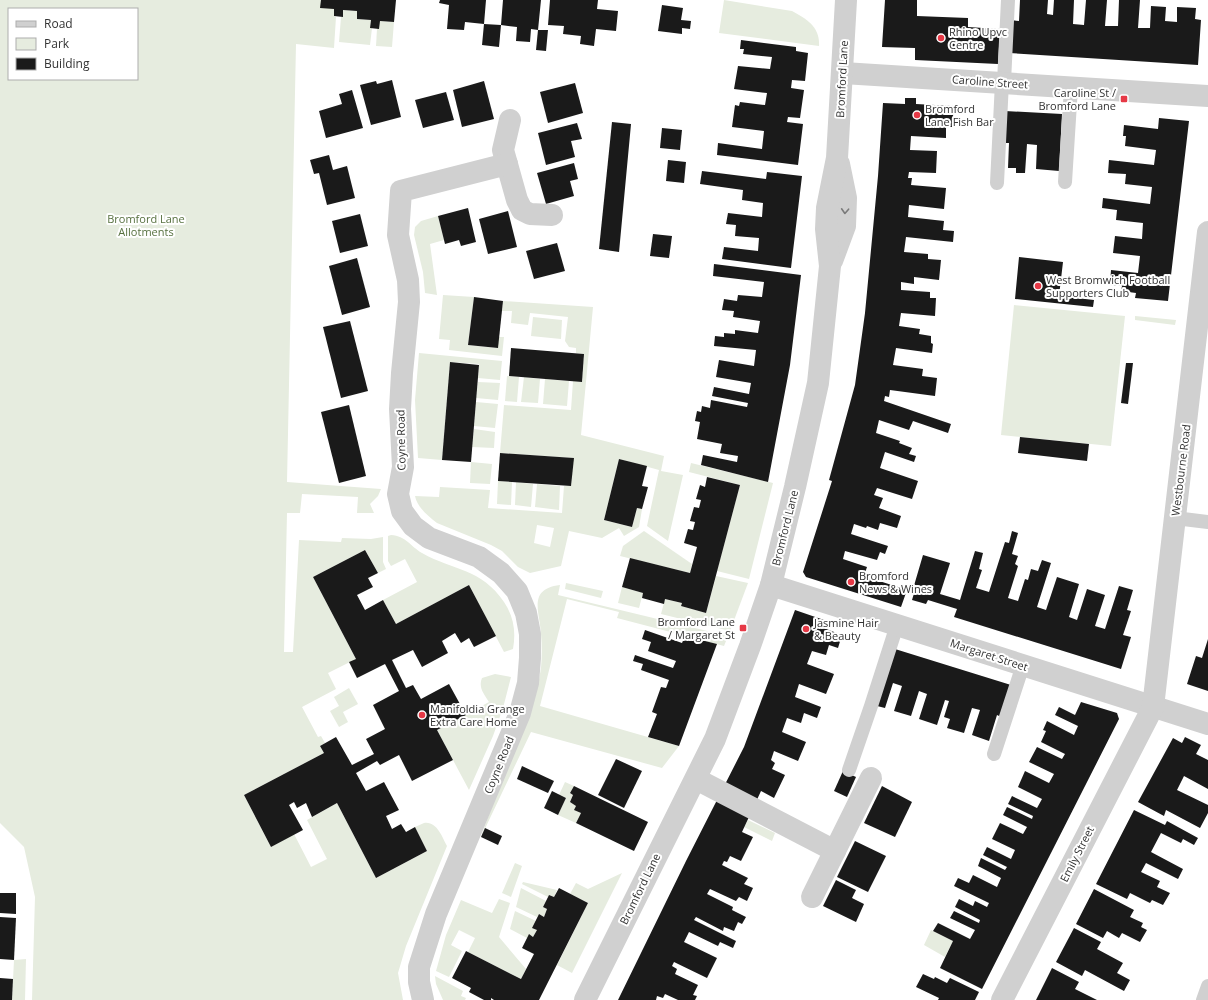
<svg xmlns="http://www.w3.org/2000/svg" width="1208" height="1000" font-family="'Open Sans',sans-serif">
	<rect width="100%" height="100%" fill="#fff"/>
	<g fill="#e6ecdf" fill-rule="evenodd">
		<path d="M0,0H321L334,9V16L336,17L334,48L296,44L287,482L381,489L378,496L370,504L374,513H357L358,497L302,494L300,513H287L284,652H293L299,540L341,542L342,538L371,539L383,537V562L386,569L378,573L365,550L313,577L356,659L328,673L336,689L302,707L318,737L321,736L325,743L320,746L324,753L244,795L271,847L294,834L311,867L327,859L307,820L337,803L376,878L427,851L415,827C418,826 421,824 424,823C437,821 442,837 447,846L406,946L398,973L403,1000H32L35,897L24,847L0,823ZM9,9H137V79H9Z"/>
		<path d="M724,0L792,11C807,19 820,27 819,46L719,33Z"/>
		<polygon points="343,10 357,11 357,19 371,20 370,28 372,28 370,45 339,42 341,17 343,17"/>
		<polygon points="380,21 394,22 392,47 376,46 377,29"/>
		<polygon points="438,216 444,240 430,244 437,295 425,293 423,272 414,235 415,227 421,221"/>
		<polygon points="443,295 474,297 468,345 497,348 499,337 504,337 502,356 449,350 450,340 439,339"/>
		<path d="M503,301L593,307L581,435L664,456L661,471L683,475L668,541L647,526L659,470L619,459L604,520L632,527L637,508L642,509L639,527L624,536L619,528L602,538L569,531L561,566L530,573L518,567L502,551L491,545L437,523C428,516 417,507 415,496L439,497L440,487L490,490L488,508L562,513L564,486H571L573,458L500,453L504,405L571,410L573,381L582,382L584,354L576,353V348L569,347L565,341L568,317L530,313L528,325L511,323L512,311H502ZM537,525L554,528L550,547L534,543Z"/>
		<polygon points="1014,305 1125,316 1111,446 1001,435"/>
		<polygon points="1135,316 1176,320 1175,325 1135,320"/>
		<polygon points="533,317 562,320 561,339 531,336"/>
		<polygon points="419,353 502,361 500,380 478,378 479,364 450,362 442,460 418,458 415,400"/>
		<polygon points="507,376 519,377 517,402 505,401"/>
		<polygon points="524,377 540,379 538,403 521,402"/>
		<polygon points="545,379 569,381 567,406 543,404"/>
		<polygon points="478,382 500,383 498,400 476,398"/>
		<polygon points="476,402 498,404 495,428 474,426"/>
		<polygon points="474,429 495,432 494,448 472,447"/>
		<polygon points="471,462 492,464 490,484 470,483"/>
		<polygon points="691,463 773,483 749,579 717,571 740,485 689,472"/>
		<polygon points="498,481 512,482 511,505 497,504"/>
		<polygon points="516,482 533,484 531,507 515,505"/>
		<polygon points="537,484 560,486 559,510 535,507"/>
		<polygon points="644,531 692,564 690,573 620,556 623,546"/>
		<path d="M391,535C406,536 410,546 422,553C454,571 481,568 504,602C514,617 516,632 513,649L504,652L469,585L396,624L383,600L417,582L405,559L391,566L388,561V536Z"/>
		<polygon points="716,576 748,583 730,631 661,614 665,599 682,603 681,606 706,613"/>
		<polygon points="566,583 603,591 601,598 565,589"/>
		<path d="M560,585L558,595L728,636L724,646L617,618L619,612L567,599L540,706L679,746L662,768L531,732L481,837C491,808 502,780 514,751C525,724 537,698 541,668C542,657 542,645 541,634C540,612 527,589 560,585Z"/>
		<polygon points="622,587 643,593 639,608 618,603"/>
		<path d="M495,674L511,677L503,708L493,736L469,790L437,730L489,702C484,694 478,687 482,678Z"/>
		<polygon points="349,688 358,704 343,712 348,722 339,727 330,711 339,706 334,697"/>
		<polygon points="565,782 574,786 570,793 573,795 570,802 576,806 575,810 581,813 576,823 558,815 566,798 559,795"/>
		<polygon points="748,820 775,833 772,841 744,827"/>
		<polygon points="515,863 522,866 511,897 502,893"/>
		<polygon points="622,873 572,973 557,965 588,903 570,894 576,883 588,889"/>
		<polygon points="523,882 557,890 554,897 549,895 548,897 522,884"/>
		<polygon points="521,888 546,901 543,907 547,909 544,917 539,914 537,917 516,907"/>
		<polygon points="499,899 510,903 499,937 526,969 521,979 468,952 475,938 459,930 451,945 462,951 449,977 436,971 446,935 461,900 492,913"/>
		<polygon points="515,911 536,921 537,930 533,937 529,935 527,938 510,929"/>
		<polygon points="931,930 953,941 945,957 924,945"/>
		<polygon points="26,959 25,1000 12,1000 14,960"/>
		<polygon points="435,976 463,991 461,996 466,998 465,1000 443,1000 436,984"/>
	</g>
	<g fill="#1a1a1a">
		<polygon points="321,0 396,0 394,22 380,21 379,29 370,28 371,20 357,19 357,11 343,10 343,17 334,16 334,9 320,8"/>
		<polygon points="440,0 486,0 484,24 465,22 464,30 447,29 449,5 439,3"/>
		<polygon points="503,0 541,0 538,30 531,29 530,42 516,41 517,27 501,25"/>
		<polygon points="550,0 598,0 597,9 618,11 616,31 596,29 594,46 580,44 581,36 563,34 564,26 548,25"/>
		<polygon points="885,0 917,0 917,16 968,18 968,27 1000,29 998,64 915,60 915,48 882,47"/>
		<polygon points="1020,0 1048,0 1047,14 1053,15 1054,0 1074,0 1073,24 1084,25 1086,0 1107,0 1105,26 1118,26 1119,0 1140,0 1138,28 1150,28 1151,6 1166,7 1165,21 1177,22 1177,7 1196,8 1195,19 1201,20 1198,65 1009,53 1011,20 1019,21"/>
		<polygon points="662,5 683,8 681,20 691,21 690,29 682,28 682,34 658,31"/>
		<polygon points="484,24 501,25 499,47 482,45"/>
		<polygon points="538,30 548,30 546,51 536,50"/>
		<polygon points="741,40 796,47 796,51 808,53 805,81 792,80 791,88 804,90 800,118 788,117 787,122 803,124 798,165 717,155 718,143 762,149 764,131 732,127 735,105 739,106 740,102 765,105 767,93 734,89 738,66 770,69 772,57 743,54 744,49 740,49"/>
		<polygon points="392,80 401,117 371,125 360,85 376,81 377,84"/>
		<polygon points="484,81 494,119 462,127 453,90"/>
		<polygon points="575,83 583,113 548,123 540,92"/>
		<polygon points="352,90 363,128 326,138 319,111 342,104 339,94"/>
		<polygon points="446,92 454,120 423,128 415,100"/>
		<polygon points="905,98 916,98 916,104 954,106 952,127 946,127 946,138 911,136 910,150 937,151 936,173 909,172 908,178 912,178 911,185 946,188 944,209 909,205 908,217 944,221 943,230 954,231 953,242 906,237 904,252 928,254 928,259 941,260 939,280 914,277 914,284 901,282 901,290 930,292 930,298 936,298 935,316 901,313 899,326 920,329 919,334 931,336 931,343 933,344 932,353 896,348 893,365 923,369 922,376 937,378 935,396 890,390 889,397 885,396 884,401 951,424 948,433 913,421 909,430 879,420 876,433 900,441 899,443 912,448 909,454 916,456 914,462 885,452 880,468 918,481 912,499 877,488 874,495 883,498 879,508 901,516 897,528 880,523 878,530 867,526 866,528 854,524 851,534 888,546 885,554 880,552 877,560 845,551 843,559 867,567 864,576 907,590 901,607 806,577 803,572 832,481 829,480 855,385 865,313 878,176 883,103 905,104"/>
		<polygon points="1005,111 1062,114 1059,171 1036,169 1037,145 1027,144 1025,173 1016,173 1016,168 1008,168 1009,143 1004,143"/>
		<polygon points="1159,118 1189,121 1168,301 1135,298 1136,293 1121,291 1122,286 1110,285 1111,270 1138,273 1140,256 1113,253 1115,236 1142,239 1143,223 1116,220 1117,210 1102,208 1103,198 1150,204 1152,187 1125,184 1126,174 1108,173 1109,160 1154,165 1156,150 1125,146 1126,136 1123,136 1124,125 1158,129"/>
		<polygon points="612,122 631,124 619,252 599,249"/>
		<polygon points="577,123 582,139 571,141 575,157 546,165 538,133"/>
		<polygon points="662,128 682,130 680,150 660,148"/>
		<polygon points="329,155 333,170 347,166 355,198 327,205 319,173 314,174 310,160"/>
		<polygon points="668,160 686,162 684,183 666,181"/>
		<polygon points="574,163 578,179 570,181 574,196 546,204 537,173"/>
		<polygon points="702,171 766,179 767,172 802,176 791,268 722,259 724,247 758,251 759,238 735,236 736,225 726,224 728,213 762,217 763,203 742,200 743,190 700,184"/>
		<polygon points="468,208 476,242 461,246 459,240 445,244 438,216"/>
		<polygon points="508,211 517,247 488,254 479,219"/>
		<polygon points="360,214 368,246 340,253 332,221"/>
		<polygon points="653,234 672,236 669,258 650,256"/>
		<polygon points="557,243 565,271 534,279 526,251"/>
		<polygon points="1019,257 1063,262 1059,296 1094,300 1093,307 1015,299"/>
		<polygon points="357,258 370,307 342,315 329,266"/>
		<polygon points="714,264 801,275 790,365 768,482 701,465 703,455 737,462 738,456 720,453 722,444 697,439 700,422 695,421 697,411 701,412 702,406 710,408 711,400 747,407 748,403 712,396 714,387 749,394 751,383 716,377 719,360 754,366 756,350 714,346 715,336 724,337 724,333 735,334 735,330 758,333 760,321 733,317 734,311 722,310 724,299 737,301 738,295 762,297 764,282 713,276"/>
		<polygon points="474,297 503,301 498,348 468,345"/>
		<polygon points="350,321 368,391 341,398 323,327"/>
		<polygon points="511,348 584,354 582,382 509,376"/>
		<polygon points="450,362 479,365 471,462 442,460"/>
		<polygon points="1126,363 1133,363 1128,404 1121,403"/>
		<polygon points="349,405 366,476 339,483 321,412"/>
		<polygon points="1020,437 1089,444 1087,461 1018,453"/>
		<polygon points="500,453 574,458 571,486 498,481"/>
		<polygon points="619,459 647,466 642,486 648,487 642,509 637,508 632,527 604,520"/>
		<polygon points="707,477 740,485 706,613 681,606 682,603 665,599 664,604 642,598 643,593 622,587 630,558 690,573 697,547 684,543 688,529 693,530 695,522 690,521 694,507 699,508 701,500 696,499 700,485 705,487"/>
		<polygon points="1012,531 1018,533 1012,554 1018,556 1015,564 1018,566 1008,598 1018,601 1025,579 1028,580 1031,569 1038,571 1042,560 1051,563 1037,607 1046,610 1057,577 1079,584 1069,617 1077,620 1087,589 1105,595 1095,626 1105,629 1119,586 1133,590 1127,610 1131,611 1123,635 1131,637 1121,669 954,617 957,609 928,600 926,604 912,600 915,590 913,589 923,555 950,563 940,594 960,600 975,551 983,553 979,569 982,570 976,588 989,592 1005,542 1009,543"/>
		<polygon points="365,550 378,573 368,578 373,587 357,595 365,610 383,600 396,624 469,585 496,636 474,647 469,638 461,643 455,633 442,641 448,653 422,667 413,650 392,660 406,688 413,685 421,699 449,684 466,715 437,730 453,760 412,781 399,755 380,765 377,761 356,773 366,791 384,782 399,810 386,816 392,829 401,824 406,832 415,827 427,851 376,878 337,803 312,817 306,803 297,808 294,802 289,805 303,830 271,847 244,795 324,753 320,746 336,737 352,765 374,754 366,739 385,729 373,705 399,691 385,664 357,678 349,662 356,659 313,577"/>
		<polygon points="795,610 824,620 821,627 842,635 838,648 829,645 826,655 812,651 807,664 834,674 826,694 799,684 795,697 821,707 817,718 804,713 801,723 787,718 782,732 806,742 798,761 774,751 771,760 775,763 772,769 785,775 774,798 761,791 742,832 753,837 741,861 730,856 727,862 724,861 722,865 748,878 744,884 753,888 747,901 739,897 736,901 710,889 707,894 733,907 732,910 746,917 742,924 738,922 734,931 724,927 723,931 696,917 694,920 736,941 733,948 720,942 718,946 689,932 684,942 717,958 707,978 674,962 672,966 677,969 675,974 698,985 693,995 697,996 695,1000 678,1000 665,994 663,998 657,996 656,1000 618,1000 686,861 744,747"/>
		<polygon points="645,630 682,643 685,636 717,644 679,746 648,737 657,714 652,712 661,687 666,688 669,680 641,670 643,664 633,661 635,655 673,668 676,661 648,651 651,642 642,639"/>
		<polygon points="1208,639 1208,691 1187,684 1196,656 1202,658"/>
		<polygon points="895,649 1011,685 1001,717 997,715 989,741 972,735 980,710 972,708 964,733 947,728 950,719 944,717 949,701 945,700 937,725 919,719 927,694 919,691 911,716 894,711 902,686 893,683 885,708 877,706"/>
		<polygon points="1081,702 1117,713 1119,719 982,989 940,968 953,941 933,931 938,923 970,939 975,930 950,918 954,911 979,923 980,920 955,907 959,899 973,906 975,901 987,907 989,903 954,886 958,878 969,883 973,875 997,887 1001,878 978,866 981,858 1005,870 1007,867 983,855 987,847 1011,859 1015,850 992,839 1000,823 1023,834 1027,827 1003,815 1007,807 1032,819 1033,816 1008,804 1012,796 1037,808 1042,799 1018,787 1025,771 1049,783 1054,774 1029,762 1037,747 1062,759 1065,754 1041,742 1046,731 1043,730 1047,721 1074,735 1078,726 1055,715 1059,707 1075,715"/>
		<polygon points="1185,737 1201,745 1196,754 1208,760 1208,789 1184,776 1177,790 1208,805 1208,813 1200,828 1166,810 1164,816 1138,802 1173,738 1182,743"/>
		<polygon points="616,759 642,771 624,808 598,795"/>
		<polygon points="522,766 554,781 548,793 517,779"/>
		<polygon points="843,771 856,777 847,797 834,791"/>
		<polygon points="574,786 648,822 634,851 576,823 581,813 574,810 576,806 570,802 573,795 570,793"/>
		<polygon points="882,786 912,802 895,837 864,823"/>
		<polygon points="552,791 566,798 558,815 544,808"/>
		<polygon points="1134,810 1165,825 1167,821 1198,838 1194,845 1183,839 1181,843 1161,833 1151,852 1183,869 1178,879 1146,863 1141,872 1160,881 1157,887 1170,893 1163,905 1152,900 1150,903 1130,893 1127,899 1096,884"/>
		<polygon points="485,828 502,836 498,845 481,837"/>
		<polygon points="855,841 886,856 868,892 837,877"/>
		<polygon points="836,880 856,890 852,898 864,904 856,922 823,906"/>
		<polygon points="559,888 588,903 539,1000 494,1000 491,998 491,1000 484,1000 469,992 471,988 452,978 466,951 521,979 534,954 522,948 529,934 533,937 537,930 532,928 539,914 544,917 547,909 543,907 549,895 554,897"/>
		<polygon points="1094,889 1134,910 1130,917 1143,923 1141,927 1147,930 1140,942 1122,933 1119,938 1107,931 1103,938 1076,924"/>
		<polygon points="0,893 16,893 16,914 0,913"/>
		<polygon points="0,917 16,918 14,960 0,959"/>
		<polygon points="1074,928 1101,942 1097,949 1123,963 1117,973 1130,980 1124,991 1085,970 1082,976 1056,962"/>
		<polygon points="1052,968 1079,982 1075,989 1097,1000 1036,1000"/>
		<polygon points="923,974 934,979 935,977 947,983 950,978 979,992 975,1000 938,1000 939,998 916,987"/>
		<polygon points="0,978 13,979 12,1000 0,1000"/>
	</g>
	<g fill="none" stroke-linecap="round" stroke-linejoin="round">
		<g stroke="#d0d0d0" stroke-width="14">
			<polyline points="1004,82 1008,0"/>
			<polyline points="1065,182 1071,87"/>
			<polyline points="997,183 1002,82"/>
			<polyline points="1175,518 1208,522"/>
			<polyline points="994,754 1023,665"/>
			<polyline points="849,770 871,706 897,625"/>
			<polyline points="1203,1000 1208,986"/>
		</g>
		<g stroke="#d0d0d0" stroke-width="22">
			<polyline points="843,73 1208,96"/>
			<polyline points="510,120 503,150 517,200 522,210 530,214 552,215"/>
			<polyline points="771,585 1208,724"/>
			<polyline points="696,779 835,851"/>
			<polyline points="812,897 871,778"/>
			<polyline points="423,1000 419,982 419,967 436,914 520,713 528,683 530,658 530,634 526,613 517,591 501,573 479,557 429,538 413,526 402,511 398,494 403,467 400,409 402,373 409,302 408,280 398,235 401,191 507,164"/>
			<polyline points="1002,1000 1153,707 1208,232"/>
		</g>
		<g stroke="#d0d0d0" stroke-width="22">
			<polyline points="832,261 845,226 846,198 839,164"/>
			<polyline points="585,1000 715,739 750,646 771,585 795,487 818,383 830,266 826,229 827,208 837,158 846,0"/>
		</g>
	</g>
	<defs><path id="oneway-chevron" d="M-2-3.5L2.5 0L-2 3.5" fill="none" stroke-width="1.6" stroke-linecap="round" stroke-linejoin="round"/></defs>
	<use stroke="#7a7a7a" href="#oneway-chevron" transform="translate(845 211) rotate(93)"/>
	<g fill="#e63946" stroke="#fff" stroke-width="1.5">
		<circle cx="941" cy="38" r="4"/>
		<rect x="1120" y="95" width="8" height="8" rx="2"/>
		<circle cx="917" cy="115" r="4"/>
		<circle cx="1038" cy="286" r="4"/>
		<circle cx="851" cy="582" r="4"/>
		<rect x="739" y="624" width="8" height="8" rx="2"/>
		<circle cx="806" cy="629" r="4"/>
		<circle cx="422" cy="715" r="4"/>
	</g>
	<g text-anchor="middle" stroke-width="4" stroke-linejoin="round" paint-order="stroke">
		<g font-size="11" fill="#333" stroke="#fff" text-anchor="start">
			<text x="949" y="36">Rhino Upvc<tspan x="949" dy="13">Centre</tspan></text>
			<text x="1116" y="97" text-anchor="end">Caroline St /<tspan x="1116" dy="13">Bromford Lane</tspan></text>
			<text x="925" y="113">Bromford<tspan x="925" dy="13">Lane Fish Bar</tspan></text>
			<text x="1046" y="284">West Bromwich Football<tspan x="1046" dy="13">Supporters Club</tspan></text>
			<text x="859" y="580">Bromford<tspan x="859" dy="13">News &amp; Wines</tspan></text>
			<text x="735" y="626" text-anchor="end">Bromford Lane<tspan x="735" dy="13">/ Margaret St</tspan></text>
			<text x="814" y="627">Jasmine Hair<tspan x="814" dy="13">&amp; Beauty</tspan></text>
			<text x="430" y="713">Manifoldia Grange<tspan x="430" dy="13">Extra Care Home</tspan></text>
		</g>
		<g font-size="11" fill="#333" stroke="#fff">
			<text transform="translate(842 79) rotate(-87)" y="4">Bromford Lane</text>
			<text transform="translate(990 82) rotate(4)" y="4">Caroline Street</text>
			<text transform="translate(401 440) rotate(-91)" y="4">Coyne Road</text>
			<text transform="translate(1181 470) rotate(-83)" y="4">Westbourne Road</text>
			<text transform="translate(785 528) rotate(-76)" y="4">Bromford Lane</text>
			<text transform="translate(989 655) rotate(18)" y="4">Margaret Street</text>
			<text transform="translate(499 765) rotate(-68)" y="4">Coyne Road</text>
			<text transform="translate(1077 854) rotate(-63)" y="4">Emily Street</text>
			<text transform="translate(640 889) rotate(-64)" y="4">Bromford Lane</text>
		</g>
		<g font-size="11" fill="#56703f" stroke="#fff">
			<text x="146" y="223">Bromford Lane<tspan x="146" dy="13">Allotments</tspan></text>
		</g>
	</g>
	<rect x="8" y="8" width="130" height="72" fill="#ffffff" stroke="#adadad"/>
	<rect x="16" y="21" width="20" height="6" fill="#d0d0d0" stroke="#adadad"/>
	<text x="44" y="28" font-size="12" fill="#333333">Road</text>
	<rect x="16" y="38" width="20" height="12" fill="#e6ecdf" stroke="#adadad"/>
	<text x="44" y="48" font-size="12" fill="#333333">Park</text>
	<rect x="16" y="58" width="20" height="12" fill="#1a1a1a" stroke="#adadad"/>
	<text x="44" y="68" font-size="12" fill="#333333">Building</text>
</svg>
